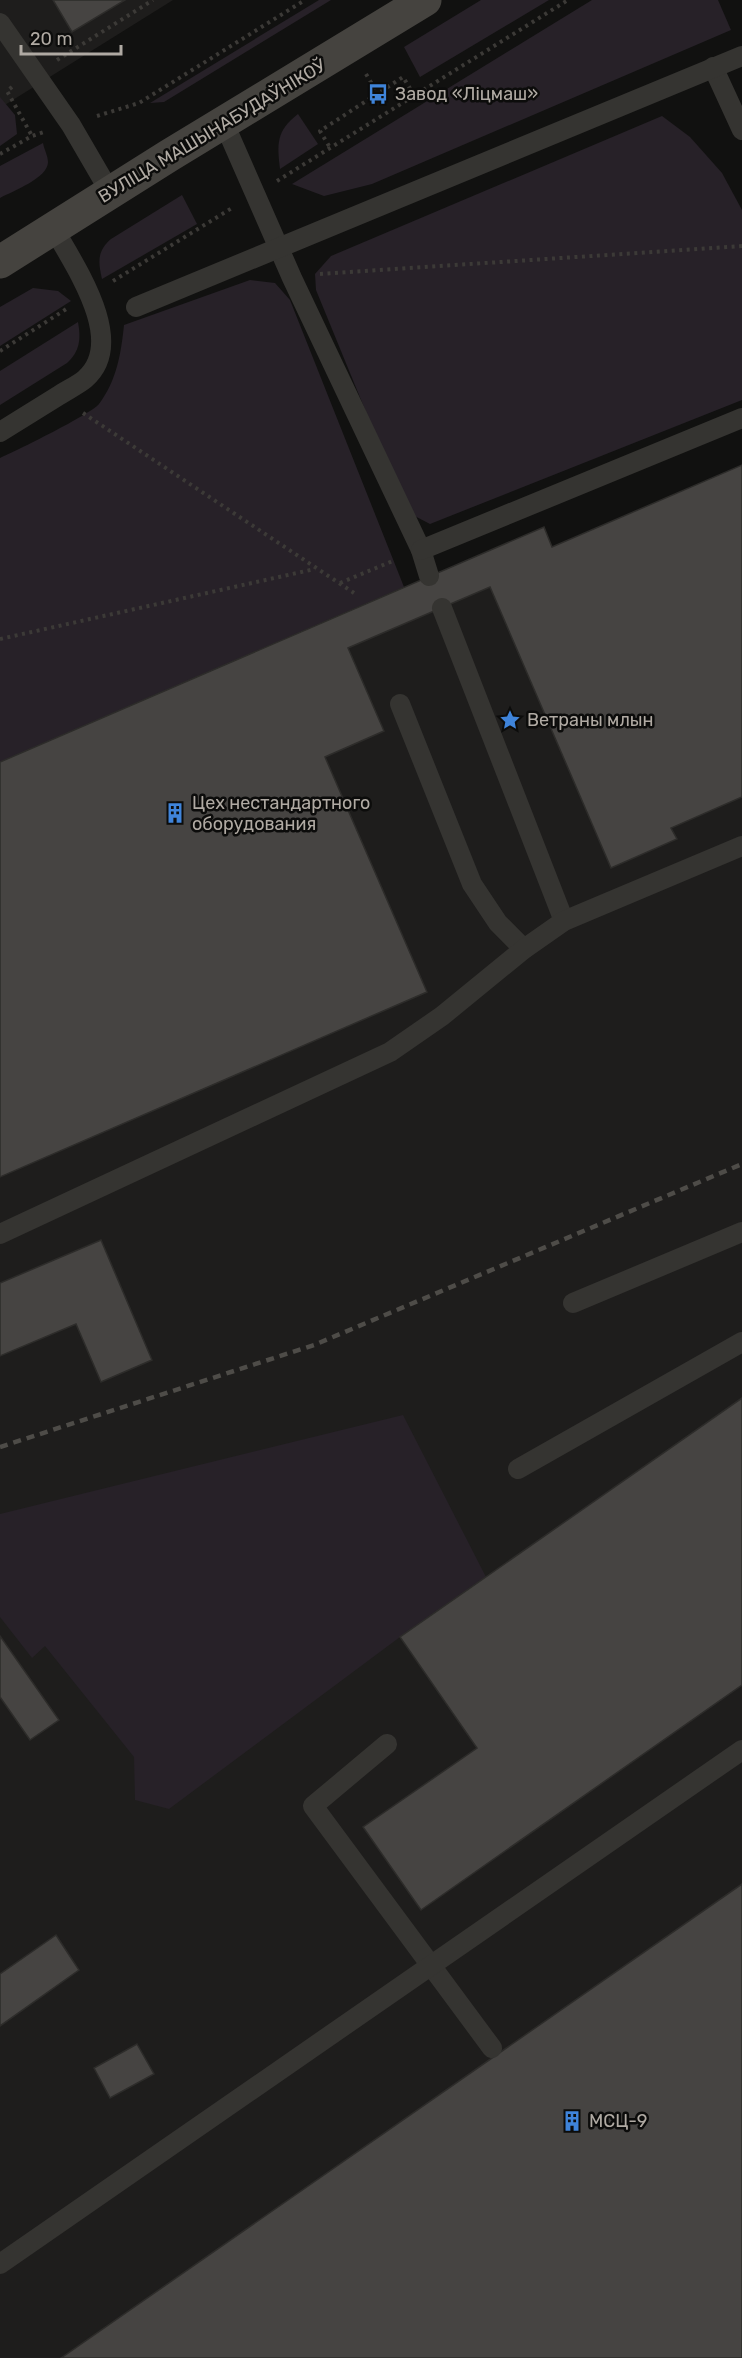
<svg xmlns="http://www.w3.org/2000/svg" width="742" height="2358" font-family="Rubik,sans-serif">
	<rect width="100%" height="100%" fill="#111110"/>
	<g fill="#1e1d1c">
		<polygon points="0,0 173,0 0,108"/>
		<polygon points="742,465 742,2358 0,2358 0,762 544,527 552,547"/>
	</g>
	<g fill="#272128">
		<polygon points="319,0 331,0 164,102 150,103"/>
		<polygon points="481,0 549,0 420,77 404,47"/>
		<polygon points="592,0 718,0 731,30 372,184 324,196 292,184"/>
		<polygon points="0,97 15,115 17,134 0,146"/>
		<path d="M298,114L318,144L280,169C277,144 276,131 298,114Z"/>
		<polygon points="662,116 690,137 722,173 742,210 742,400 430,524 407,512 316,290 315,274 331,256"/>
		<path d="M43,143C44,149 48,156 48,162C48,178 13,191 0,198V166Z"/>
		<path d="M182,195L197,224L102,279C98,262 97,251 111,239Z"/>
		<path d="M250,280L275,283L290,300L404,587L0,762V458C16,451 91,414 99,404C117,380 121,353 124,325Z"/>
		<polygon points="33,288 58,291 71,301 0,346 0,307"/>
		<path d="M78,322C81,339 80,351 67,363L0,405V371Z"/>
		<polygon points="403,1415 486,1577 400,1637 169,1809 135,1800 134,1757 45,1646 32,1658 0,1617 0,1514"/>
	</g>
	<g fill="#464442" stroke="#2d2c2a" stroke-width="1.5">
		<polygon points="53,0 125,0 72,32"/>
		<polygon points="742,465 742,797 671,828 677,839 611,868 490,587 348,648 384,731 325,757 427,992 0,1177 0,762 544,527 552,547"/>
		<polygon points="101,1240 152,1360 101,1382 76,1324 0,1356 0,1283"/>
		<polygon points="742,1398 742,1685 421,1910 363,1827 477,1748 400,1637"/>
		<polygon points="0,1636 59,1720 30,1740 0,1697"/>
		<polygon points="742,1884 742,2358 61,2358"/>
		<polygon points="56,1935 79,1970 0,2026 0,1974"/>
		<polygon points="137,2044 154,2074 110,2098 94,2068"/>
	</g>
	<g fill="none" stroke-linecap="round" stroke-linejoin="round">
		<g stroke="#3c3a37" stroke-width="4" stroke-dasharray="3 4.5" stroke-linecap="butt">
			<polyline points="57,60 153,0"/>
			<polyline points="366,74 378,94"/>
			<polyline points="12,87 7,91 32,136"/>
			<polyline points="97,116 139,103 305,0"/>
			<polyline points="329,146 320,131 403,77 414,95"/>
			<polyline points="0,154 32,136 44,132"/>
			<polyline points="277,181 568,0"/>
			<polyline points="320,274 742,246"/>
			<polyline points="113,281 232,208"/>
			<polyline points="0,351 68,308"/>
			<polyline points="83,413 354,593"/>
			<polyline points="340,583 395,560"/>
			<polyline points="0,639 315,569"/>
		</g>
		<g stroke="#353431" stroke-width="20">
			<polyline points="0,23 71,125 110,192"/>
			<polyline points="713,67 742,130"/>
			<polyline points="224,123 292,278 421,550 429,576"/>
			<polyline points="136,307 742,56"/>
			<path d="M0,432C19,420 39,408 58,396C67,390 78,385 85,379C128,342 74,265 54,229"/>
			<polyline points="421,550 742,418"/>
			<polyline points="442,608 564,921"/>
			<polyline points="400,704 472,884 498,923 524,949"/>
			<polyline points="0,1234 390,1052 442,1016 524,949 564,921 742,846"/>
			<polyline points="573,1303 742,1232"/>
			<polyline points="518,1469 742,1342"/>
			<polyline points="387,1744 313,1806 492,2048"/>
			<polyline points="0,2264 742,1750"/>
		</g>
		<polyline stroke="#45433f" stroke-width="33" points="0,262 170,155 425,0"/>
		<polyline stroke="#4e4c48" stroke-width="4.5" stroke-dasharray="8 6" stroke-linecap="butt" points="0,1447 314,1345 742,1164"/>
	</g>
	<defs>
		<g id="bus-bare" transform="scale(1.62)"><path d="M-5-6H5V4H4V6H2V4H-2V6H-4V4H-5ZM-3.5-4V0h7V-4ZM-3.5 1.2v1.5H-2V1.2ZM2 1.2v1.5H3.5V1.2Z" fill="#3f84da" stroke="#0c0c0b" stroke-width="2.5" paint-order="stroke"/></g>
		<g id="sight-bare" transform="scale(1.62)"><path d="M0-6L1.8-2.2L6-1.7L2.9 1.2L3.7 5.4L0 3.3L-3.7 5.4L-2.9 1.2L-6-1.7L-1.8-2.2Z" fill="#3f84da" stroke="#0c0c0b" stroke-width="2.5" paint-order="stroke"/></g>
		<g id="building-bare" transform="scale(1.62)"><path d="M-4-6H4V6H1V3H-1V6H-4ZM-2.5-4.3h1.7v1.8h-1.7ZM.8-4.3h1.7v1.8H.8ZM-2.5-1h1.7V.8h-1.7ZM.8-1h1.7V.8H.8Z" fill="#3f84da" stroke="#0c0c0b" stroke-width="2.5" paint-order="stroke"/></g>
	</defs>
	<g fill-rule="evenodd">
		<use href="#bus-bare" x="378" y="94"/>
		<use href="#sight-bare" x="510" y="720"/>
		<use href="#building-bare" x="175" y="813"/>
		<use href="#building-bare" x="572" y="2121"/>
	</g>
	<g text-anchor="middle" stroke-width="5" stroke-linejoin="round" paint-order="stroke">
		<g font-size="18" fill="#b0aaa3" stroke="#0c0c0b" text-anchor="start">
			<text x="395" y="100">Завод «Ліцмаш»</text>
			<text x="527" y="726">Ветраны млын</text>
			<text x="192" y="809">Цех нестандартного<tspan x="192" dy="21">оборудования</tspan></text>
			<text x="589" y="2127">МСЦ-9</text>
		</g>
		<g font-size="18" fill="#b0aaa3" stroke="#0c0c0b">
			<text transform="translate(212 131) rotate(-31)" y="6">ВУЛІЦА МАШЫНАБУДАЎНІКОЎ</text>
		</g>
	</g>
	<path d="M21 45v9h100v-9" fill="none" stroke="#b0aaa3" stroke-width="3"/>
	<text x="30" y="45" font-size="18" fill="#b0aaa3" stroke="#0c0c0b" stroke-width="4.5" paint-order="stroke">20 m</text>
</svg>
